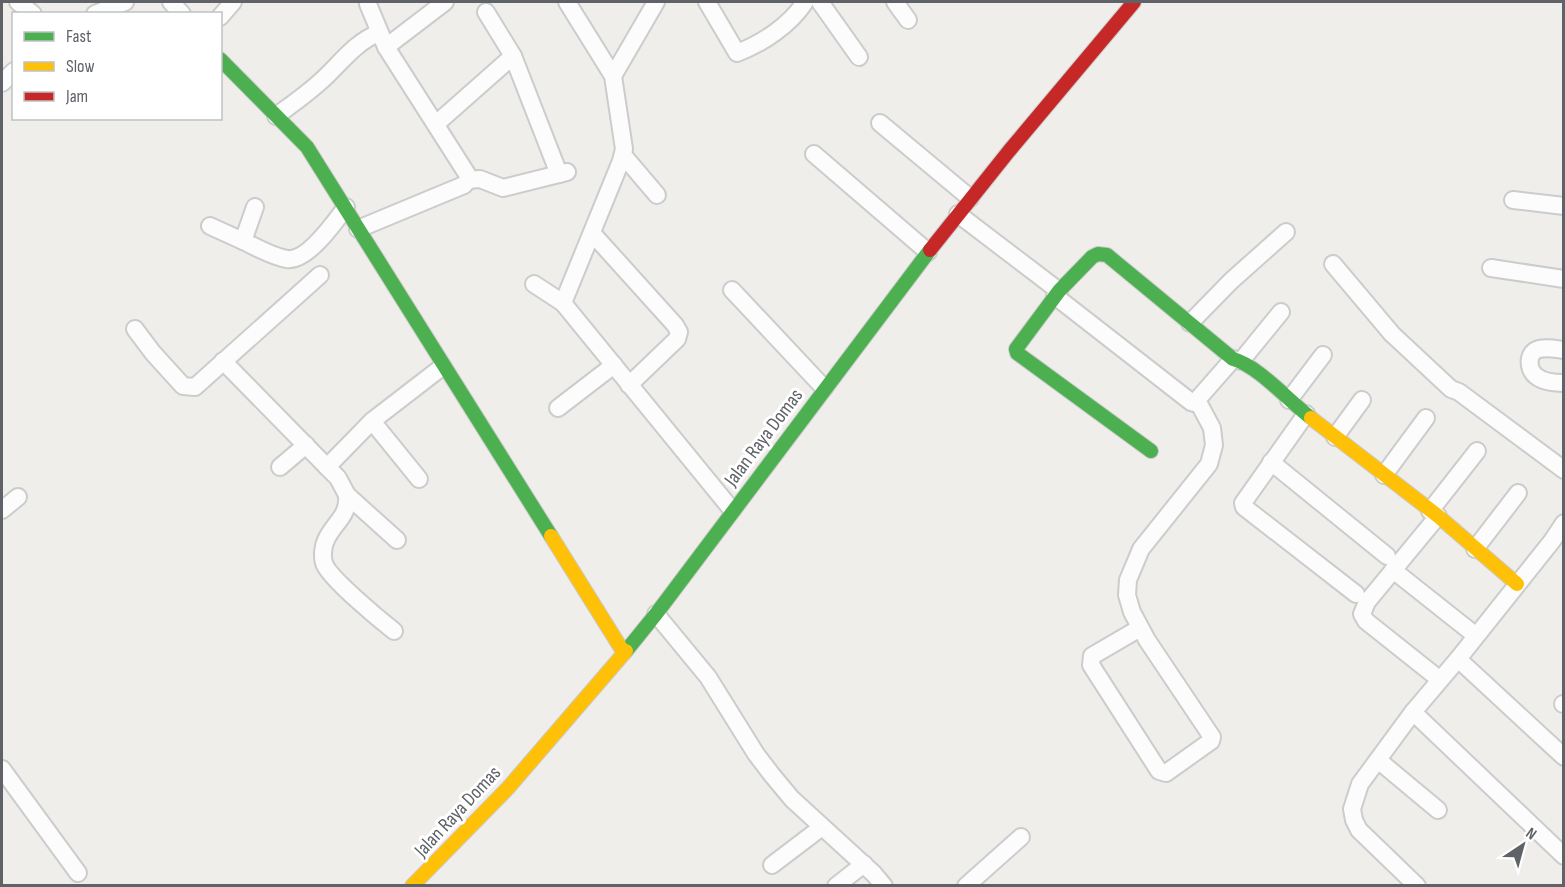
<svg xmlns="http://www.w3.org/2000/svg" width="1565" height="887" font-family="'Sofia Sans Condensed',sans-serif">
	<rect width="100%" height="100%" fill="#efeeea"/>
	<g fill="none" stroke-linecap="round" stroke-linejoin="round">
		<g stroke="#cbcccc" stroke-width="20">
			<g id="street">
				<polyline points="18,2 33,14"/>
				<polyline points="171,2 182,14"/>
				<polyline points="567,2 613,76 624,149 621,161 563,303 732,510"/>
				<path d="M707,2L737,53C763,43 790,25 805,2"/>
				<polyline points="820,2 859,57"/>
				<polyline points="895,2 908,20"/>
				<polyline points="486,12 513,56 559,174"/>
				<polyline points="95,14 125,2"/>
				<polyline points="220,17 233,2"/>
				<polyline points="386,47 445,2"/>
				<polyline points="613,76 656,2"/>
				<polyline points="2,83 14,71"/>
				<path d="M276,116C291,105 307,94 321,81C339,65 356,41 379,33"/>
				<polyline points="880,123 970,198"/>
				<polyline points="436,124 513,56"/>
				<polyline points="814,154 928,252"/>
				<polyline points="623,155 657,195"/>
				<polyline points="468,180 480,179 503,188 567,172"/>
				<polyline points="1513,200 1564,206"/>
				<path d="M255,207L243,241C256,247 273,257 287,259C307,262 335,222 346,207"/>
				<polyline points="958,214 1059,291"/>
				<polyline points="210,226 243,241"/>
				<polyline points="358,229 464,185 468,180 467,174 386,47 368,4"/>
				<polyline points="592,233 675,325 679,332 677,339 629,385"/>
				<polyline points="1333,264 1392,334 1451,389 1459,392 1564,470"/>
				<polyline points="1491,268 1564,279"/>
				<polyline points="534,284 563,303"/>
				<polyline points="732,290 824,388"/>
				<polyline points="1055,296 1191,402 1194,403 1197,400 1233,359"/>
				<polyline points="1190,323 1231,281 1286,232"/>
				<polyline points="135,329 153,353 183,386 195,387 320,275"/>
				<path d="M1564,350C1556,349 1547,347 1539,349C1527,352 1527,369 1536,376C1543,382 1554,383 1564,383"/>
				<polyline points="223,361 327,467"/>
				<polyline points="1241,361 1281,312"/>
				<polyline points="1289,400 1323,355"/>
				<polyline points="558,408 614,365"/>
				<polyline points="1306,414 1243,503 1244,507 1356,594"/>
				<polyline points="372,421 419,479"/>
				<polyline points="1335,437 1362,400"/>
				<polyline points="1271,462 1387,556"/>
				<polyline points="280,467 306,445"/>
				<polyline points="1384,475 1426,418"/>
				<path d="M347,495C349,517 334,522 326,540C323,546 322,556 324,563C328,577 380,620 394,631"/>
				<polyline points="2,510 18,497"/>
				<polyline points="1430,511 1477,451"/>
				<polyline points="1438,516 1367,602 1362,614 1366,621 1439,679"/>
				<polyline points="397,540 347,495 338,478 327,467 372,421 442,367"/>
				<polyline points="1475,549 1518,493"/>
				<polyline points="1393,570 1475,635"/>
				<polyline points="656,614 708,677 756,754 772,775 792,799 874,874 884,886"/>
				<polyline points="1140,628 1092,656 1091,665 1159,771 1166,773 1211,741 1212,737 1147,640 1132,612 1127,595 1128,580 1141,549 1209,464 1214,445 1212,428 1197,400"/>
				<polyline points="1458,659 1564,757"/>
				<polyline points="1563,704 1564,704"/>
				<polyline points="1413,712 1564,856"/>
				<polyline points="1378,760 1438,810"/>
				<polyline points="2,769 78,873"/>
				<polyline points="772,865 822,827"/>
				<polyline points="836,886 864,864"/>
				<polyline points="966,886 1021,837"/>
				<polyline points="1417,886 1359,830 1354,820 1352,809 1360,784 1413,712 1458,659 1552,541 1564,523"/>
			</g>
		</g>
		<g stroke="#cacacb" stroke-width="16">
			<g id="fast">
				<polyline points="220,59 307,147 551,536"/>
				<path d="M1151,451L1017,353L1016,349L1059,291L1092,257L1098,254L1107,255L1233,359C1257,365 1290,402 1311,418"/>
				<polyline points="626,651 656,614 930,250"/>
			</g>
		</g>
		<g stroke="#cacacb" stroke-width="16">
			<g id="slow">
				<polyline points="1311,418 1438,516 1517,584"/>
				<polyline points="551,536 624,653"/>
				<polyline points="412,886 508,788 626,651"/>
			</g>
		</g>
		<g stroke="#cacacb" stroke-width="16">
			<polyline id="jam" points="930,250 1009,151 1134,2"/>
		</g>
		<use href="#street" stroke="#fdfcfc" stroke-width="16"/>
		<use href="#fast" stroke="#4caf50" stroke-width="14"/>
		<use href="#slow" stroke="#ffc107" stroke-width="14"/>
		<use href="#jam" stroke="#c62828" stroke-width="14"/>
	</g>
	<g text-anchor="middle" stroke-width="6" stroke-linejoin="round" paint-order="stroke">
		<g font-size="20" fill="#5f6368" stroke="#fff">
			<text transform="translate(763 437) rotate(-53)" y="7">Jalan Raya Domas</text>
			<text transform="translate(457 811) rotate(-47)" y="7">Jalan Raya Domas</text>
		</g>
	</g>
	<rect width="1565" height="887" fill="none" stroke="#5f6368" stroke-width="6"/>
	<rect x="12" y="12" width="210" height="108" fill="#ffffff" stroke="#bfc1c3" stroke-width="1.5"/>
	<rect x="24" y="32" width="30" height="9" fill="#4caf50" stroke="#bfc1c3" stroke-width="1.5"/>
	<text x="66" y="42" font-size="18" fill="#5f6368">Fast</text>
	<rect x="24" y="62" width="30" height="9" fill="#ffc107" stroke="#bfc1c3" stroke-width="1.5"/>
	<text x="66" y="72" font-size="18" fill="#5f6368">Slow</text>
	<rect x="24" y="92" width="30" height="9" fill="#c62828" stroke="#bfc1c3" stroke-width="1.5"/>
	<text x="66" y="102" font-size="18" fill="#5f6368">Jam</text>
	<g transform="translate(1523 845) rotate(36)" stroke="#ffffff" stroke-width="4.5" paint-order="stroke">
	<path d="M0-4.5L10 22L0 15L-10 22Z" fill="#5f6368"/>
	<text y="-9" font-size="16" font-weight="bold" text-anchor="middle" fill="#5f6368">N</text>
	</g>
</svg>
